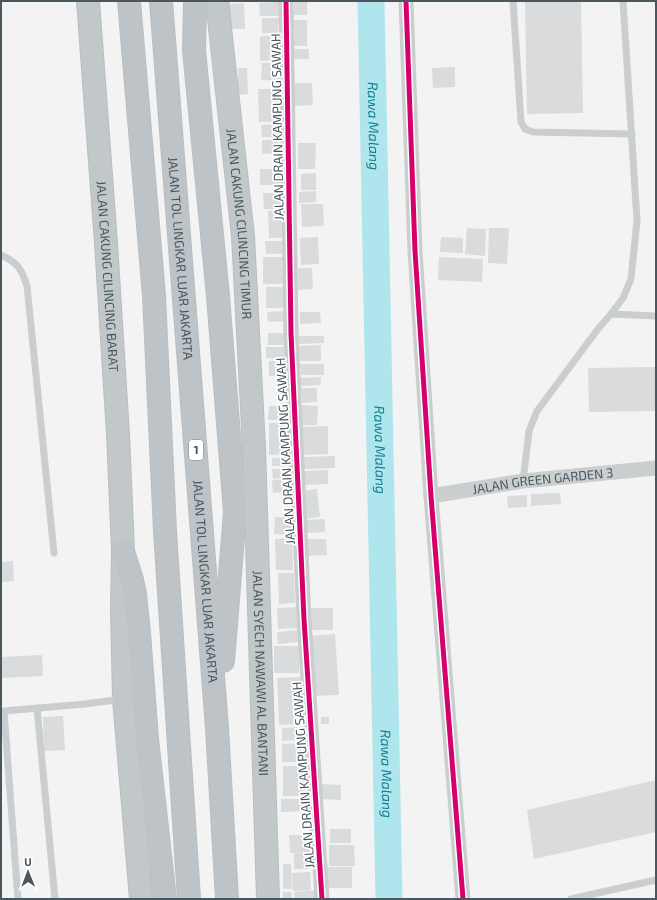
<svg xmlns="http://www.w3.org/2000/svg" width="657" height="900" font-family="'Exo 2',sans-serif">
	<rect width="100%" height="100%" fill="#f3f3f3"/>
	<g fill="none" stroke-linecap="round" stroke-linejoin="round">
		<path stroke="#afe6ed" stroke-width="27" id="s1" d="M371,1L389,899"/>
	</g>
	<g fill="#d9dbdc">
		<rect x="294" y="1" width="13" height="14"/>
		<polygon points="525,1 581,1 583,113 527,114"/>
		<polygon points="280,2 280,16 260,16 259,3"/>
		<polygon points="244,3 245,29 230,29 229,4"/>
		<polygon points="262,18 279,18 278,33 262,33"/>
		<rect x="293" y="20" width="14" height="26"/>
		<polygon points="260,36 281,36 281,60 260,61"/>
		<rect x="294" y="49" width="15" height="10"/>
		<polygon points="262,63 281,63 281,81 261,80"/>
		<polygon points="455,67 455,87 433,88 432,68"/>
		<polygon points="238,68 247,68 248,94 238,95"/>
		<polygon points="293,83 312,83 313,105 294,106"/>
		<polygon points="258,89 283,89 284,122 259,122"/>
		<polygon points="282,124 283,137 262,137 261,125"/>
		<polygon points="283,139 283,153 262,154 262,140"/>
		<polygon points="298,143 316,143 315,169 298,169"/>
		<rect x="260" y="169" width="26" height="16"/>
		<polygon points="316,173 316,190 301,190 301,174"/>
		<polygon points="316,191 316,202 299,203 299,192"/>
		<polygon points="263,193 285,193 285,209 264,209"/>
		<polygon points="301,204 323,204 324,226 302,227"/>
		<polygon points="268,211 284,211 284,238 269,238"/>
		<polygon points="467,228 486,229 485,256 465,254"/>
		<polygon points="489,228 509,228 507,264 488,263"/>
		<polygon points="318,237 319,264 301,265 300,238"/>
		<polygon points="441,237 463,238 463,253 440,252"/>
		<polygon points="265,241 288,241 289,254 266,254"/>
		<rect x="263" y="257" width="23" height="27"/>
		<polygon points="439,257 483,259 482,282 438,280"/>
		<polygon points="298,268 312,268 313,289 298,290"/>
		<rect x="266" y="287" width="21" height="21"/>
		<polygon points="286,311 287,321 268,322 267,312"/>
		<polygon points="300,312 320,312 321,323 300,324"/>
		<rect x="268" y="333" width="20" height="12"/>
		<polygon points="297,336 324,336 324,343 297,344"/>
		<polygon points="321,345 321,361 300,361 299,346"/>
		<polygon points="266,347 287,347 287,359 266,358"/>
		<polygon points="269,361 291,361 290,376 269,376"/>
		<polygon points="300,364 324,364 324,375 301,375"/>
		<polygon points="656,367 656,411 589,412 588,368"/>
		<polygon points="321,377 321,385 300,386 300,378"/>
		<polygon points="301,388 317,388 317,402 302,403"/>
		<polygon points="302,405 318,406 317,425 301,425"/>
		<polygon points="269,406 288,406 287,420 268,420"/>
		<polygon points="269,423 290,423 290,454 269,455"/>
		<polygon points="328,426 328,454 302,455 302,427"/>
		<polygon points="335,456 335,468 304,469 304,457"/>
		<polygon points="292,457 292,466 272,466 272,458"/>
		<polygon points="292,468 293,477 273,479 272,469"/>
		<polygon points="328,470 328,484 303,485 302,471"/>
		<polygon points="288,479 289,491 273,493 272,480"/>
		<polygon points="317,489 320,517 303,519 300,491"/>
		<polygon points="560,493 561,504 531,506 531,494"/>
		<polygon points="527,495 527,507 508,508 507,496"/>
		<polygon points="275,517 293,517 293,535 274,534"/>
		<polygon points="325,519 325,532 306,533 305,520"/>
		<polygon points="292,538 293,570 276,570 275,539"/>
		<polygon points="306,539 326,539 327,555 306,556"/>
		<polygon points="13,561 14,581 1,582 1,562"/>
		<polygon points="278,573 294,573 295,603 279,604"/>
		<polygon points="296,607 297,628 278,629 277,608"/>
		<rect x="309" y="608" width="24" height="22"/>
		<polygon points="298,630 299,642 278,644 277,632"/>
		<polygon points="335,634 339,695 313,696 309,636"/>
		<rect x="274" y="646" width="25" height="27"/>
		<polygon points="42,655 43,676 1,678 1,657"/>
		<polygon points="301,677 303,724 279,725 277,678"/>
		<polygon points="63,716 65,750 44,751 43,717"/>
		<rect x="321" y="717" width="8" height="7"/>
		<polygon points="302,727 303,740 282,741 282,728"/>
		<polygon points="305,743 305,762 282,762 282,744"/>
		<rect x="283" y="766" width="22" height="30"/>
		<polygon points="656,780 656,832 534,859 527,810"/>
		<polygon points="321,784 341,785 341,800 321,799"/>
		<polygon points="281,799 308,799 308,811 281,812"/>
		<rect x="330" y="829" width="21" height="14"/>
		<polygon points="289,835 310,835 310,852 290,853"/>
		<polygon points="329,845 354,845 355,866 329,866"/>
		<rect x="294" y="853" width="14" height="16"/>
		<polygon points="283,864 291,864 292,889 283,889"/>
		<rect x="327" y="867" width="25" height="21"/>
		<polygon points="310,872 311,890 293,891 292,873"/>
		<polygon points="316,890 317,899 295,899 294,892"/>
		<polygon points="283,892 291,892 292,899 283,899"/>
	</g>
	<g fill="none" stroke-linecap="round" stroke-linejoin="round">
		<g stroke="#b8bec2" stroke-width="24">
			<g id="trunk">
				<path id="s3" d="M88,1L106,243L118,434L123,551L122,609L124,699L141,899"/>
				<path id="s4" d="M217,1L243,236L254,447L268,899"/>
			</g>
		</g>
		<g stroke="#b8bec2" stroke-width="24">
			<g id="motorway">
				<polyline points="129,1 154,296 165,531 189,899"/>
				<path id="s5" d="M161,1L217,728L227,899"/>
				<polyline points="195,1 194,50 218,296 235,512 223,661"/>
				<polyline points="123,551 132,580 135,594 139,633 147,739 165,899"/>
			</g>
		</g>
		<g stroke="#cacecf" stroke-width="7">
			<polyline points="513,1 521,122 525,129 533,132 632,134"/>
			<path d="M1,255C18,263 21,268 27,286L54,553"/>
			<polyline points="611,314 656,316"/>
			<polyline points="523,481 529,431 537,411 598,329 611,314 623,298 631,279 637,221 623,1"/>
			<polyline points="37,708 55,899"/>
			<polyline points="18,899 4,711 85,704 123,699"/>
			<polyline points="571,899 656,880"/>
		</g>
		<g stroke="#cacecf" stroke-width="15">
			<polyline points="286,1 291,333 304,619 322,899"/>
			<polyline points="406,1 415,251 431,496 463,899"/>
			<path id="s2" d="M431,496L523,481L656,468"/>
		</g>
		<use href="#trunk" stroke="#c2c8ca" stroke-width="22"/>
		<use href="#motorway" stroke="#bdc3c6" stroke-width="22"/>
		<g stroke="#fff" stroke-width="8">
			<g id="cycleway">
				<polyline points="286,1 291,333 304,619 322,899"/>
				<polyline points="406,1 415,251 431,496 463,899"/>
			</g>
		</g>
		<use href="#cycleway" stroke="#d6006c" stroke-width="5"/>
	</g>
	<g text-anchor="middle" stroke-width="3.5" stroke-linejoin="round" paint-order="stroke">
		<rect fill="#fff" stroke="#80898f" stroke-width="1" x="189" y="440" width="14" height="20" rx="3"/>
		<g font-size="12" font-weight="bold" fill="#4a575f">
			<text x="196" y="454">1</text>
		</g>
		<g font-size="13" fill="#4a575f" stroke="#fff">
			<text transform="translate(277 127) rotate(-91)" y="5">JALAN DRAIN KAMPUNG SAWAH</text>
			<text dy="5" stroke="none"><textPath href="#s4" startOffset="224">JALAN CAKUNG CILINCING TIMUR</textPath></text>
			<text dy="5" stroke="none"><textPath href="#s5" startOffset="258">JALAN TOL LINGKAR LUAR JAKARTA</textPath></text>
			<text dy="5" stroke="none"><textPath href="#s3" startOffset="276">JALAN CAKUNG CILINCING BARAT</textPath></text>
			<text transform="translate(285 451) rotate(-93)" y="5">JALAN DRAIN KAMPUNG SAWAH</text>
			<text dy="5" stroke="none"><textPath href="#s2" startOffset="113">JALAN GREEN GARDEN 3</textPath></text>
			<text dy="5" stroke="none"><textPath href="#s5" startOffset="582">JALAN TOL LINGKAR LUAR JAKARTA</textPath></text>
			<text dy="5" stroke="none"><textPath href="#s4" startOffset="674">JALAN SYECH NAWAWI AL BANTANI</textPath></text>
			<text transform="translate(303 775) rotate(-94)" y="5">JALAN DRAIN KAMPUNG SAWAH</text>
		</g>
		<g font-size="14" font-style="italic" fill="#117e8d" stroke="#fff">
			<text dy="5" stroke="none"><textPath href="#s1" startOffset="125">Rawa Malang</textPath></text>
			<text dy="5" stroke="none"><textPath href="#s1" startOffset="449">Rawa Malang</textPath></text>
			<text dy="5" stroke="none"><textPath href="#s1" startOffset="773">Rawa Malang</textPath></text>
		</g>
	</g>
	<rect width="657" height="900" fill="none" stroke="#4a575f" stroke-width="4"/>
	<g transform="translate(28 872) rotate(359)" stroke="#ffffff" stroke-width="3" paint-order="stroke">
	<path d="M0-3L7 15L0 10L-7 15Z" fill="#4a575f"/>
	<text y="-6" font-size="11" font-weight="bold" text-anchor="middle" fill="#4a575f">U</text>
	</g>
</svg>
